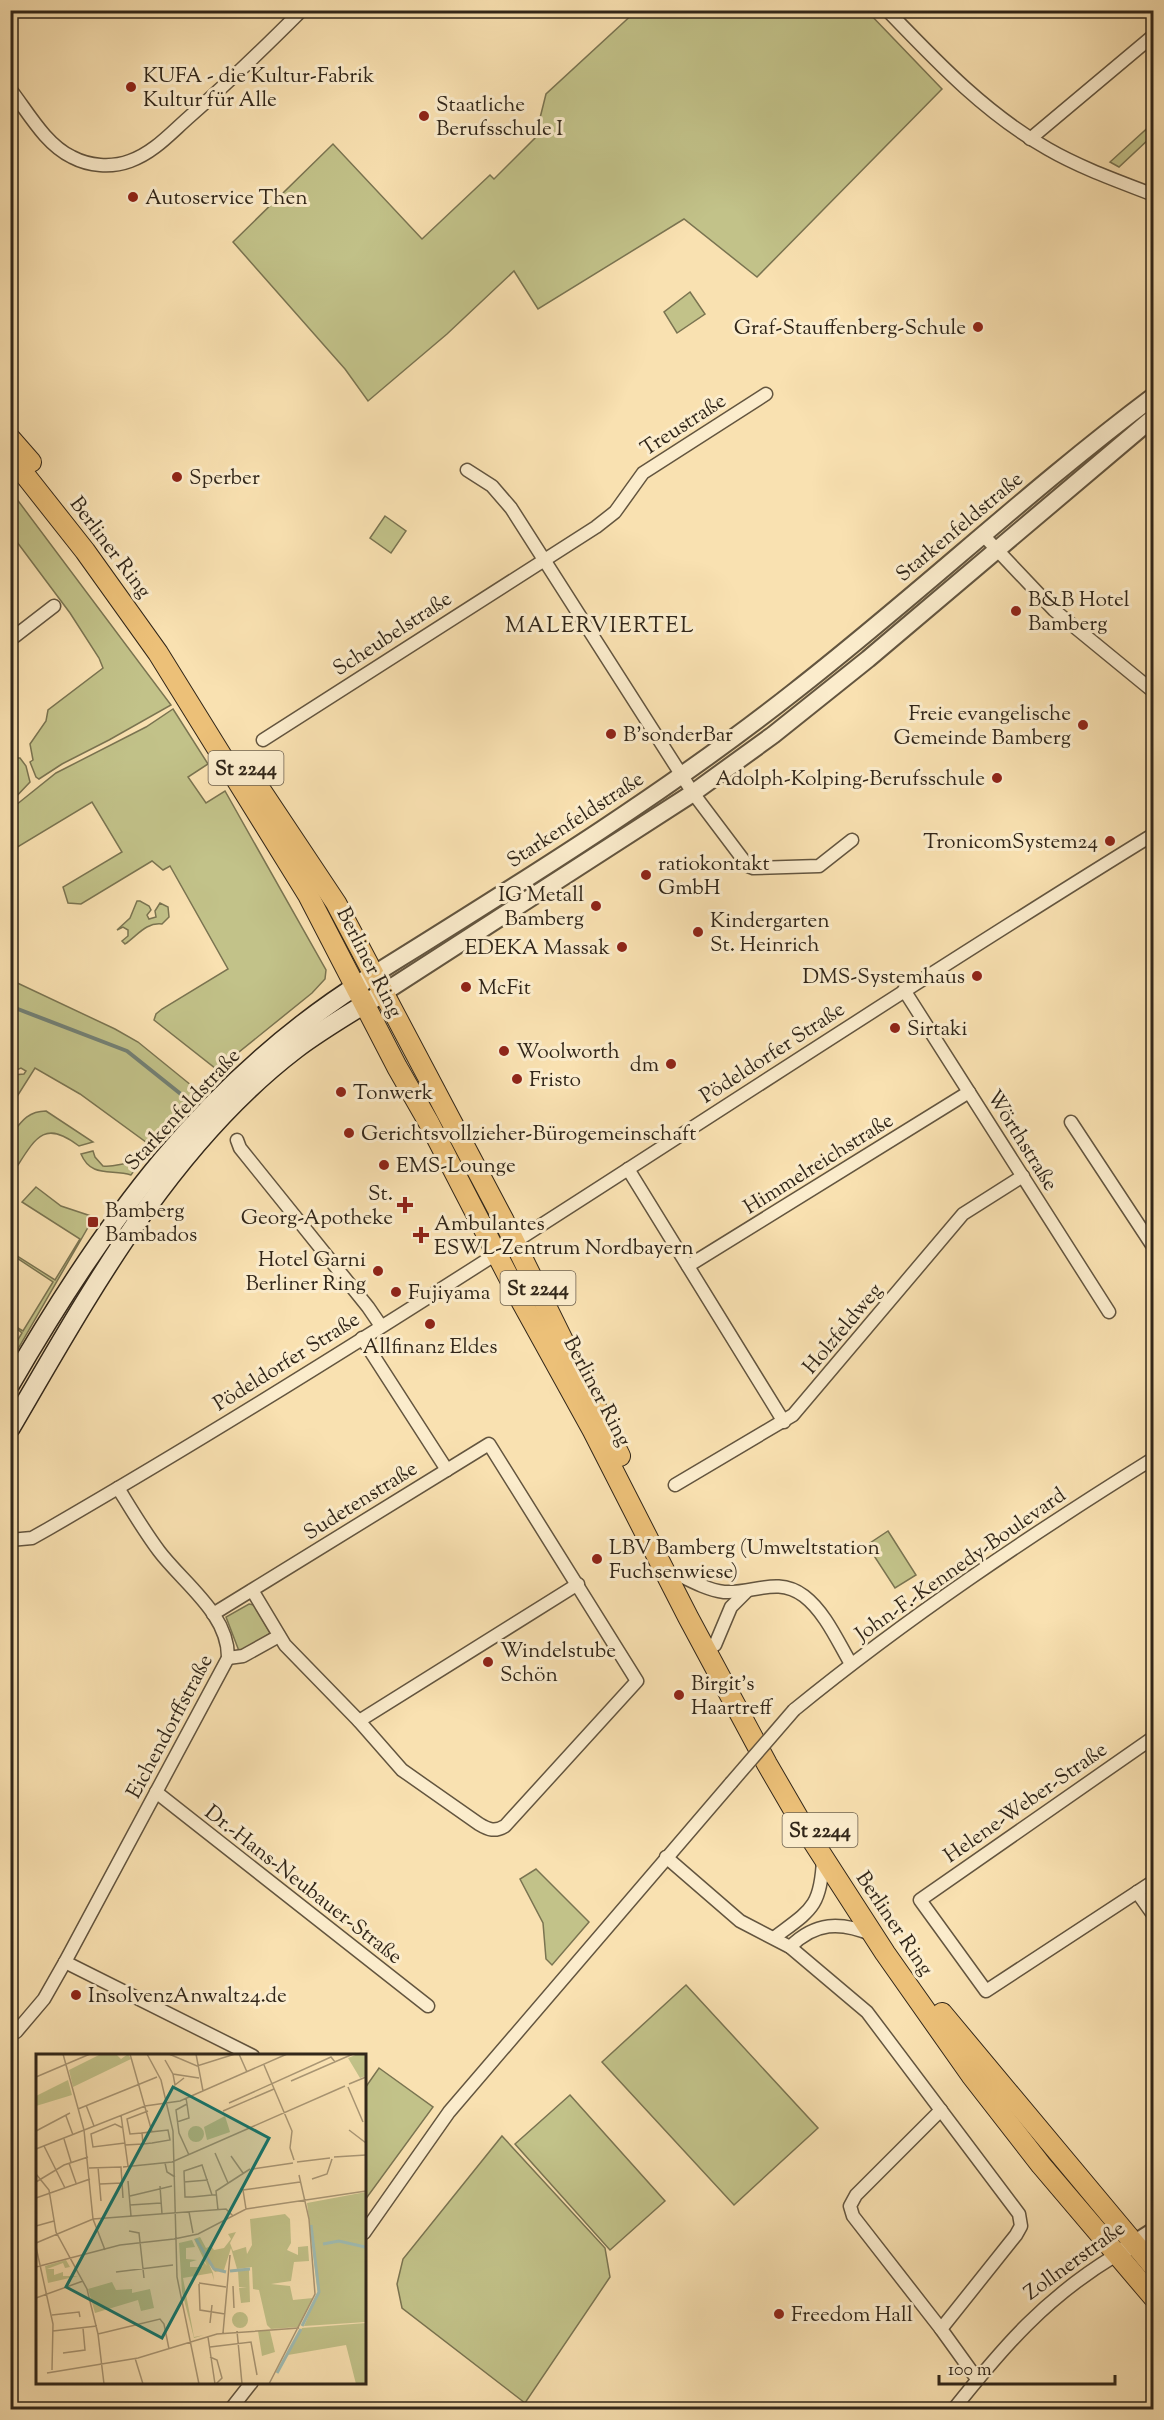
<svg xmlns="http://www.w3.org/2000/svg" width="1164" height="2420" font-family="'Sorts Mill Goudy',serif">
	<rect width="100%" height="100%" fill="#f9e1b1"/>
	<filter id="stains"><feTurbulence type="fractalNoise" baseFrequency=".00333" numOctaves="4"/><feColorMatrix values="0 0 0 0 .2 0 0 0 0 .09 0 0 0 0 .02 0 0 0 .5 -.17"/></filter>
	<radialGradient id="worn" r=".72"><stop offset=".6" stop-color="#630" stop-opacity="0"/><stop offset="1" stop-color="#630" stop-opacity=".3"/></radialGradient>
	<g fill="#c2c289" stroke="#7a7451" stroke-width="1.5">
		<polygon points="636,11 867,11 942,89 757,277 684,219 538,309 514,271 447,334 368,401 345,369 233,242 333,144 422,239 490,175 494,179 535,138 546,94"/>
		<polygon points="1153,123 1153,138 1149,139 1119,167 1110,162"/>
		<polygon points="690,292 705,314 677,333 664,312"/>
		<polygon points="10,490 171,705 109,740 62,764 39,779 36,777 30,762 33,760 30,744 46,721 48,710 103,668 99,658 70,613 11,534"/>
		<polygon points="385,516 406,531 391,553 370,538"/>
		<polygon points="173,709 208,764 188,777 206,803 225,791 326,970 325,979 312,993 218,1069 215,1068 154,1020 156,1014 162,1009 228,969 170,866 163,870 152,861 81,904 68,903 63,887 122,852 92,802 11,851 11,809 56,773 146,727"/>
		<polygon points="15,758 20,758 26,766 30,782 11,802 11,761"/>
		<path d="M137,901H140L149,906L151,910L147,915L149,919L156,917L155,911L160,903L168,907L169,917L162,924C146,922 137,936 125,944L122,941L128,936V930L123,927L117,930L130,918Z"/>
		<polygon points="11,980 115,1029 138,1042 197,1090 150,1145 80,1094 35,1068 11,1106 13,1075 24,1074 26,1071 21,1068 16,1070 11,1062"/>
		<path d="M46,1111L93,1142L79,1146C46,1121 37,1135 18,1165L11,1161V1135C21,1122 28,1111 46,1111Z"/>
		<path d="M93,1151L95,1157L103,1166C116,1168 127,1160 139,1164L131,1175C111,1169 91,1178 81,1154Z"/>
		<polygon points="36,1187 61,1206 94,1217 11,1361 11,1351 22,1333 11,1324 23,1331 53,1282 11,1254 11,1252 55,1280 80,1239 22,1202"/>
		<polygon points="888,1531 916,1575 895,1588 867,1545"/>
		<polygon points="249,1604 254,1605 270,1633 243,1651 239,1651 226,1617"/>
		<polygon points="536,1869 589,1922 552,1965 546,1959 543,1923 520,1879"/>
		<polygon points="686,1985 818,2128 734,2205 602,2062"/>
		<polygon points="379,2068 433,2107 365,2200 365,2088"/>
		<polygon points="570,2095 665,2201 610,2250 515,2144"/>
		<polygon points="502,2136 605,2248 610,2277 525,2403 402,2308 397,2284 403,2259"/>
	</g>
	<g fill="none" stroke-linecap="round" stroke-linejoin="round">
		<polyline stroke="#738075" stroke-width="4" points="10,1006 127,1051 182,1095"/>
		<g stroke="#63553f" stroke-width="15">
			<g id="minor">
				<path d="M887,10C937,62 985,113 1048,149C1081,168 1118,181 1154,195"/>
				<path d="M10,89C28,112 45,144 72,157C89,166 111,168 130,161C153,153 170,134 188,118C228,83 265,47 302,10"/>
				<polyline points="1030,139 1154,35"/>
				<polyline points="467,470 492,486 511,508 693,793 748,866 753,868 819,866 852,840"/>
				<polyline points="983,535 1054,610 1154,692"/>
				<polyline points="10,640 54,606"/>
				<polyline points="263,740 596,527 615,512 643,473 766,394"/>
				<polyline points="904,990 1109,1312"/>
				<polyline points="1071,1122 1154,1248"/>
				<polyline points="237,1140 240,1148 368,1307 381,1326"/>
				<polyline points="628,1169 784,1422"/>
				<polyline points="688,1266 969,1092"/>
				<polyline points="362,1338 447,1470"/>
				<polyline points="675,1485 793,1415 963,1214 1023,1176"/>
				<path d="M10,1540L32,1538L48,1529C425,1311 783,1062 1154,834"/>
				<path d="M681,1576C695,1583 709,1590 724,1592C754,1594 777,1576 804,1596C825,1612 838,1642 851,1664"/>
				<path d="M213,1614L252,1590L489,1444L637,1681L505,1826C495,1832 489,1830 479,1824L402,1770L359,1721L285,1645L252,1590"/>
				<polyline points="715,1645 731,1607 747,1591"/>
				<polyline points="228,1658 243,1656 279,1636"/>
				<path d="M794,1710C908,1617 1029,1536 1154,1458"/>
				<polyline points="359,1721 578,1584"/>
				<polyline points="1154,1737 920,1900 986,1991 1154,1881"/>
				<polyline points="156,1792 428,2006"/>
				<polyline points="666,1857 740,1921 790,1947 867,2012 1019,2214 1021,2226 1016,2235 941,2329 977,2379"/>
				<polyline points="1137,1892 1154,1916"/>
				<path d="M775,1937C811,1910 821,1907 823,1859"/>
				<path d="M790,1947C815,1922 840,1921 873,1935"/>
				<polyline points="65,1962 253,2056"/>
				<path d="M16,2032L44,1999L65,1962L228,1658C229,1614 183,1583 159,1551C144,1531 131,1509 118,1488"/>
				<polyline points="364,2233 449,2112 731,1783"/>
				<polyline points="941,2329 853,2216 850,2206 856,2195 941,2110"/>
				<polyline points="230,2410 252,2382"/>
				<path d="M953,2410C1004,2346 1045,2298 1116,2255"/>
			</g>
		</g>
		<g stroke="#63553f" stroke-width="20">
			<g id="tertiary">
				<path d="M373,975C517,885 662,796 795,691C917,596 1030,489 1154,396"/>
				<polyline points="383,993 693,793 773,735 868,659 1154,417"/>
				<polyline points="1116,2255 1154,2231"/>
			</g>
		</g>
		<g stroke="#312619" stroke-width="21">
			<g id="secondary">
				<path d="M10,1385C104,1222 206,1080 367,979"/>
				<path d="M10,1429C89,1294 169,1146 296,1049C321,1030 349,1014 376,997"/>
			</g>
		</g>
		<g stroke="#312619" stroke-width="22">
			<g id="primary">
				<polyline points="10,438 31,462"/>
				<polyline points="10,456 85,551 158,653 308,895 397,1067 429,1123 520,1299 593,1431 688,1617 767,1764 803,1826 885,1953 971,2075 1041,2165 1154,2298"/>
				<polyline points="246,768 336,903 504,1221 620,1456"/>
				<polyline points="942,2013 1154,2267"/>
			</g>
		</g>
		<use href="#minor" stroke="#fbeccc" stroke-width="12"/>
		<use href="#tertiary" stroke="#fbeccc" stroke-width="16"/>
		<use href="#secondary" stroke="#fbeccc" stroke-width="18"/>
		<use href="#primary" stroke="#ecc078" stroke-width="20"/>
		<g stroke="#63553f" stroke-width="15" stroke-linecap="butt">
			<polyline id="minor-bridge" points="731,1783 794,1710"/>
		</g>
		<use href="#minor-bridge" stroke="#fbeccc" stroke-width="12"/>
	</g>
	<g fill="#8f2418" stroke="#fbeccc" stroke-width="2">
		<circle cx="131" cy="87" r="6"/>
		<circle cx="424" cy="116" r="6"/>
		<circle cx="133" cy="197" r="6"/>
		<circle cx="978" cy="327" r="6"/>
		<circle cx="177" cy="477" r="6"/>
		<circle cx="1016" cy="611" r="6"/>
		<circle cx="1083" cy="725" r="6"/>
		<circle cx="611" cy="734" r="6"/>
		<circle cx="997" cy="778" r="6"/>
		<circle cx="1110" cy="841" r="6"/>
		<circle cx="646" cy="875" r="6"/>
		<circle cx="596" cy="906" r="6"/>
		<circle cx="698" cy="932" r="6"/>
		<circle cx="622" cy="947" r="6"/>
		<circle cx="977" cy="976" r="6"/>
		<circle cx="466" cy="987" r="6"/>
		<circle cx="895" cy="1028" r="6"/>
		<circle cx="504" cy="1051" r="6"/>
		<circle cx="671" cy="1064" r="6"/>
		<circle cx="517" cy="1079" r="6"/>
		<circle cx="341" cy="1092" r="6"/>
		<circle cx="349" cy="1133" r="6"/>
		<circle cx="384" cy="1165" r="6"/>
		<path d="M402 1196h6v6h6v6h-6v6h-6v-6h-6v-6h6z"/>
		<rect x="87" y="1216" width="12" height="12" rx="3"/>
		<path d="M418 1226h6v6h6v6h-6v6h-6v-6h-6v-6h6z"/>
		<circle cx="378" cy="1271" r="6"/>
		<circle cx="396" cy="1292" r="6"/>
		<circle cx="430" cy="1324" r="6"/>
		<circle cx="597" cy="1559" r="6"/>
		<circle cx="488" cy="1662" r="6"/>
		<circle cx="679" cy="1695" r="6"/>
		<circle cx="76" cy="1995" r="6"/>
		<circle cx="779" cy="2314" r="6"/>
	</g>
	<g text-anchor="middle" stroke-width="6" stroke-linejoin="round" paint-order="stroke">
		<g fill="#fbeccc" stroke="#6e614f" stroke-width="1.5">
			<rect x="208.5" y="751" width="75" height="34" rx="4.5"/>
			<rect x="500.5" y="1271" width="75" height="34" rx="4.5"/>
			<rect x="782.5" y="1813" width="75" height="34" rx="4.5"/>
		</g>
		<g font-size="20" font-weight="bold" fill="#312619">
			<text x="246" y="775">St 2244</text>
			<text x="538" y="1295">St 2244</text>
			<text x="820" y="1837">St 2244</text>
		</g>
		<g font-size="21" fill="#312619" stroke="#fbeccc" text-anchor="start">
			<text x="143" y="82">KUFA - die Kultur-Fabrik<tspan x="143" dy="24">Kultur für Alle</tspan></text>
			<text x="436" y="111">Staatliche<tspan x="436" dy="24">Berufsschule I</tspan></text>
			<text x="145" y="204">Autoservice Then</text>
			<text x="966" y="334" text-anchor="end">Graf-Stauffenberg-Schule</text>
			<text x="189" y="484">Sperber</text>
			<text x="1028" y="606">B&amp;B Hotel<tspan x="1028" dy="24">Bamberg</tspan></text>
			<text x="1071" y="720" text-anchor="end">Freie evangelische<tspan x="1071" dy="24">Gemeinde Bamberg</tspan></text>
			<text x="623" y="741">B'sonderBar</text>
			<text x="985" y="785" text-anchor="end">Adolph-Kolping-Berufsschule</text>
			<text x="1098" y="848" text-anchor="end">TronicomSystem24</text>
			<text x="658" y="870">ratiokontakt<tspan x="658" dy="24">GmbH</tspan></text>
			<text x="584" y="901" text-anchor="end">IG Metall<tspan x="584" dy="24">Bamberg</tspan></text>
			<text x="710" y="927">Kindergarten<tspan x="710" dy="24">St. Heinrich</tspan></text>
			<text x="610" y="954" text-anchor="end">EDEKA Massak</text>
			<text x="965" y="983" text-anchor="end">DMS-Systemhaus</text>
			<text x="478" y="994">McFit</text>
			<text x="907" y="1035">Sirtaki</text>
			<text x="516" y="1058">Woolworth</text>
			<text x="659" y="1071" text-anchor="end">dm</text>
			<text x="529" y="1086">Fristo</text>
			<text x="353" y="1099">Tonwerk</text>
			<text x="361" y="1140">Gerichtsvollzieher-Bürogemeinschaft</text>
			<text x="396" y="1172">EMS-Lounge</text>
			<text x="393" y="1200" text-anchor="end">St.<tspan x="393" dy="24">Georg-Apotheke</tspan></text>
			<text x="105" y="1217">Bamberg<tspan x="105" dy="24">Bambados</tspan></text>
			<text x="434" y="1230">Ambulantes<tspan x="434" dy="24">ESWL-Zentrum Nordbayern</tspan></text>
			<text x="366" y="1266" text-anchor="end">Hotel Garni<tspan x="366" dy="24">Berliner Ring</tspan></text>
			<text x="408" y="1299">Fujiyama</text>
			<text x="430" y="1353" text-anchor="middle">Allfinanz Eldes</text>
			<text x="609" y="1554">LBV Bamberg (Umweltstation<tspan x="609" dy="24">Fuchsenwiese)</tspan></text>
			<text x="500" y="1657">Windelstube<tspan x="500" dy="24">Schön</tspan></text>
			<text x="691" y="1690">Birgit's<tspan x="691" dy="24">Haartreff</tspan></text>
			<text x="88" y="2002">InsolvenzAnwalt24.de</text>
			<text x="791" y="2321">Freedom Hall</text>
		</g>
		<g font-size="21" fill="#312619" stroke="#fbeccc">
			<text transform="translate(683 424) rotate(-33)" y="7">Treustraße</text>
			<text transform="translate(959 526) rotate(-40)" y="7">Starkenfeldstraße</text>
			<text transform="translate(111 547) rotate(53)" y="7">Berliner Ring</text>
			<text transform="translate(392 633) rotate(-33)" y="7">Scheubelstraße</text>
			<text transform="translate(575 819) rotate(-33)" y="7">Starkenfeldstraße</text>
			<text transform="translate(370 962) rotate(63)" y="7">Berliner Ring</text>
			<text transform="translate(772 1052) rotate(-33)" y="7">Pödeldorfer Straße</text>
			<text transform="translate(182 1109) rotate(-47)" y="7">Starkenfeldstraße</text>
			<text transform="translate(1023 1140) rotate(58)" y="7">Wörthstraße</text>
			<text transform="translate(818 1163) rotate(-32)" y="7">Himmelreichstraße</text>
			<text transform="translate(842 1328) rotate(-50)" y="7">Holzfeldweg</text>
			<text transform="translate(286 1361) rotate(-32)" y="7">Pödeldorfer Straße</text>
			<text transform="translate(598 1391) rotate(62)" y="7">Berliner Ring</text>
			<text transform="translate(360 1500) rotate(-32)" y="7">Sudetenstraße</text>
			<text transform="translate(960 1564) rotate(-35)" y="7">John-F.-Kennedy-Boulevard</text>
			<text transform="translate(169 1726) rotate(-62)" y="7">Eichendorffstraße</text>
			<text transform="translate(1025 1802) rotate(-35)" y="7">Helene-Weber-Straße</text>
			<text transform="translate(304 1884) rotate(38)" y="7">Dr.-Hans-Neubauer-Straße</text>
			<text transform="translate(895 1923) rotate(56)" y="7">Berliner Ring</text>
			<text transform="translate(1074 2260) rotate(-36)" y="7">Zollnerstraße</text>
		</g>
		<g font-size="22" letter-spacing="1.5" fill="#312619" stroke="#fbeccc">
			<text x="600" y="632">MALERVIERTEL</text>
		</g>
	</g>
	<g transform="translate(36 2054)">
		<rect width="330" height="330" fill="#f9e1b1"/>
		<path d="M65,0H80L85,5L92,0L95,5L37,33L33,16ZM322,0H330V22L324,24L312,4ZM32,26L36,41L0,52V42ZM189,62L194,78L171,86L168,73ZM152 80a8 8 0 1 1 16 0a8 8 0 1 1-16 0ZM330,138V268L268,272L282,240L271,149ZM249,160L254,165L255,189L251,196L262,201V193L272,192L273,207L258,208L255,227L235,230L254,232L257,246L277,244L263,273L235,275L231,271L223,236L217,235L216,213L201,215L195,194L188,216L179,218L173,210L177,219L178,227L176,219L147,224L158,283L168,281L158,284L146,238L143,189L156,186L159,193L150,194V205L161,206L154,208V213H166L168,208L171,212L158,185L164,183L170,194L175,192L178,196L188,194L195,185L192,180L200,178L194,189L197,197L210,193L211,200L216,191L214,165ZM30,206L34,213L29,214L27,209L11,215H18V221L27,218V222H42L12,229L9,212ZM213,216L214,248L205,249L203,234L211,233H203L202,217ZM76,228L80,236L96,235V239L114,235L118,254L105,257L102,246L59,259L52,235ZM196 266a8 8 0 1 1 16 0a8 8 0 1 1-16 0ZM330,269V330H320L310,291L252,301L266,274ZM222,277H234L239,298L226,302Z" fill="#c2c289"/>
		<path fill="none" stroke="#9fbcb3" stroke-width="3" d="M160,185L178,215L190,218M287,190L303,187L329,193M194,217L214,215M266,272L283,238L275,171M241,319L265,275"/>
		<path fill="none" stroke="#a99674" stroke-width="1.5" d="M27,0L48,76L57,165L69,196M94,0L116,78M111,0L125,26L137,77L141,223L163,330M133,0L161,12L199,0M160,0L167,37M203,0L211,18M129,6L137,20L163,24M228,11L256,77L254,94M137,20L139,31L148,24M0,23L54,0M255,27L317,0M313,30L330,23M312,33L327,68M150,44L151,50L140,56L143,79L153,101M193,49L295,3L299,8M50,51L58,72M42,55L121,23M187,57L238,35M85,61L92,112M30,62L37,81M141,68L153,64L151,50M87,74L79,70L55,80L57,93L89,89M313,76L330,89M0,77L34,59M106,79L94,80L91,65L112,57M28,85L35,108M89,91L107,90L116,89L134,86L132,76L106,79L107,90M8,92L29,134M0,95L109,52L144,47L251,0M179,99L192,129M195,102L207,119M298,103L330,101M258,106L254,94L258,106M261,108L294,104M33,109L40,129M129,109L131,118L139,123M62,113L65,147M87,113L136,108L309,32M53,114L85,113L87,144M217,115L257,109M0,120L13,136L20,178L51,235L62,280L68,330M276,125L291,120L296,105M92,127L95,162M0,128L28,111L52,103M148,128L172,126M64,130L86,129M124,132L126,160M176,141L166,111L148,117L149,143H156L176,141H180M94,142L136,132M0,144L54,125M94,151L125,149M210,155L207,136L264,128M182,156L180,137L214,115M153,158L157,179M0,172L18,167M93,177L103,179L108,224M138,185L162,180L210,155L330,137M0,189L57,165L190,155L197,162M0,193L17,270L16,316M0,213L84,191L138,185M80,218L137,211M163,229L190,233M163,230L164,256L189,260M197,232L198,254M0,244L47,227M16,261L43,258L44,263M174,269L176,251M17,277L61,272M201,277L206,330M187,279L194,201M62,280L124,265L128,270L133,295M172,283L179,330M174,293L215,288L221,321M27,299L49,296L47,274M174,303L181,306L186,324L180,330M99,304L107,330M11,319L102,304L181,280L263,274M233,330L279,240L273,165L263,121"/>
		<path fill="#0f766e" fill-opacity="0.15" stroke="#0f766e" stroke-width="3" d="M137,33L233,84L126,284L30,233Z"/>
		<rect width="330" height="330" fill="none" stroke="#312619" stroke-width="3"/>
	</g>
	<rect width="1164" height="2420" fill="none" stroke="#f9e1b1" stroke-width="36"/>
	<rect x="12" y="12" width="1140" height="2396" fill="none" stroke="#312619" stroke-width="3"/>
	<rect x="18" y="18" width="1128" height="2384" fill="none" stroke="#312619" stroke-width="1.5"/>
	<path d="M939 2375v9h176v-9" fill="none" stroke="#312619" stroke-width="3"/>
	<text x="948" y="2375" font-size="18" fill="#312619" stroke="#fbeccc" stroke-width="4.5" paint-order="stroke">100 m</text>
	<rect width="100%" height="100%" filter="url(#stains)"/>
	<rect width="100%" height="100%" fill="url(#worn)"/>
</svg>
